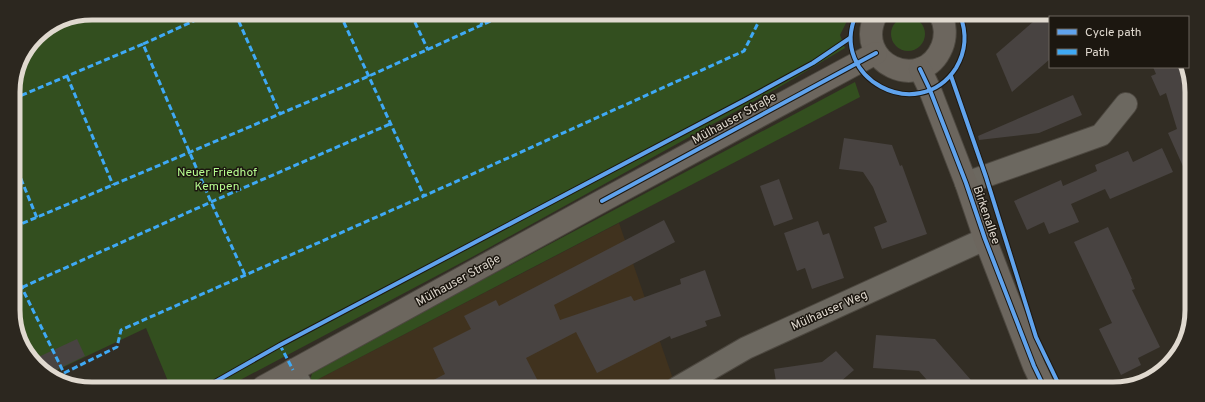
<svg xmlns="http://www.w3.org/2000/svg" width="1205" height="402" font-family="Overpass,sans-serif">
	<rect width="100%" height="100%" fill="#322d24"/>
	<polygon fill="#40321e" points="619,223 673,379 657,388 311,387 309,384"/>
	<g fill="#334f1f">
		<polygon points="92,13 850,15 840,35 845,48 776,89 474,256 227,387 170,386 146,328 51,373 33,362 14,325 13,87 19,62 36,36 62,19"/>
		<circle cx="908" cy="34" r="17"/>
		<polygon points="855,82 860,97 309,384 313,370"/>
	</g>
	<g fill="#484341">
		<polygon points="1050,19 1050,59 1012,92 996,54 1034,21"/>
		<polygon points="1153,67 1186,67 1191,77 1190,182 1168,133 1177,129 1166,93 1160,96 1151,76 1156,74"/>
		<polygon points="1073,95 1082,115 1039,133 979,140 978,136"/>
		<polygon points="844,138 892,145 900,166 902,165 927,234 882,249 874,227 887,222 873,187 863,172 839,169"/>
		<polygon points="1162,148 1173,172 1110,199 1105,189 1071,204 1079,222 1049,234 1044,222 1027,230 1014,201 1061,180 1063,186 1097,171 1095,165 1128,151 1133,162"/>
		<polygon points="779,179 793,219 774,226 760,186"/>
		<polygon points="664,220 675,242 554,305 560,320 631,296 634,301 681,284 680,279 705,270 721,316 705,321 707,326 671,339 670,336 597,373 576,332 526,358 541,387 420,387 445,374 433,348 471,329 464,316 496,300 499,306"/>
		<polygon points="818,221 823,235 829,233 844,278 812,289 805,268 797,271 784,233"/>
		<polygon points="1108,227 1132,279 1131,279 1135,289 1132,290 1160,347 1138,358 1141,365 1121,375 1099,329 1112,323 1074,242"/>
		<polygon points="876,335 935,339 978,388 934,388 919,371 873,368"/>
		<polygon points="77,339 85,356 50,373 32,360"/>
		<polygon points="836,351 854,370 833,388 777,388 774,369 822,362"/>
	</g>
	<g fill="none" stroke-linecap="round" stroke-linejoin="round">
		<g stroke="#4d4840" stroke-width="24">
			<g id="street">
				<polyline points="966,183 1101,135 1126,104"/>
				<polyline points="293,370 302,387"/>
				<polyline points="677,388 746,348 985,239"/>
			</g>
		</g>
		<g stroke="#4d4840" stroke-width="24">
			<g id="secondary">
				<path d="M876,15C852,63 922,95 942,47C946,37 946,24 940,15"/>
				<polyline points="920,69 930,90 966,183 985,239 1034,366 1045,389"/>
				<polyline points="263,387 602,201 876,53"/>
			</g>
		</g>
		<use href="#street" stroke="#6c6860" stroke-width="22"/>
		<use href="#secondary" stroke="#6c665e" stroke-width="22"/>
		<g stroke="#3fa9f5" stroke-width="3" stroke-dasharray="6 3" stroke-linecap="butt">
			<polyline points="235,13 280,114"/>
			<polyline points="340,14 424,196"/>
			<polyline points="411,14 428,50"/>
			<polyline points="478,14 482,25"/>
			<polyline points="60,21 65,18"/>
			<polyline points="143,44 211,13"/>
			<polyline points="67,76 113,185"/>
			<polyline points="13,99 143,44 211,202 245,275"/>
			<polyline points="14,162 37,218"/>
			<polyline points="14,227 369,76 506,14"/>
			<polyline points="14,267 22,288 64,373"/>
			<polyline points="14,291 211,202 390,124"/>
			<polyline points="280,345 293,370"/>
			<polyline points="56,377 117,347 121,330 424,196 744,51 762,15"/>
		</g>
		<g stroke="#1c1710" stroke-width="6">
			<g id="cycleway">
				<path d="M856,15C828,78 918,126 956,68C966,51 967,33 960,15"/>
				<polyline points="920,69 930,90 966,183 985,239 1034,366 1045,389"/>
				<polyline points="951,76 986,177 1036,337 1061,389"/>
				<polyline points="602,201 876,53"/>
				<polyline points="206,387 280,345 745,100 813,63 850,38"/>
			</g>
		</g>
		<use href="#cycleway" stroke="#60a3ed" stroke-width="4"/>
	</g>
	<g text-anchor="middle" stroke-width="3" stroke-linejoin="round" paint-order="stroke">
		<g font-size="12" fill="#e0d9cf" stroke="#1c1710">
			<text transform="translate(734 118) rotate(-29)" y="4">Mülhauser Straße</text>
			<text transform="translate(987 215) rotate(71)" y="4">Birkenallee</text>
			<text transform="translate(458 280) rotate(-29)" y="4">Mülhauser Straße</text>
			<text transform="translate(829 310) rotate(-24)" y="4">Mülhauser Weg</text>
		</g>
		<g font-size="12" fill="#b6fc8f" stroke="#1c1710">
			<text x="217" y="176">Neuer Friedhof<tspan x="217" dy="14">Kempen</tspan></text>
		</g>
	</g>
	<path d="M0 0H1205V402H0ZM92 20H1113A72 72 0 0 1 1185 92V310A72 72 0 0 1 1113 382H92A72 72 0 0 1 20 310V92A72 72 0 0 1 92 20Z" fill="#2c271f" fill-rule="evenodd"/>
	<path fill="none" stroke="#e0d9cf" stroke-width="5" d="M92 20H1113A72 72 0 0 1 1185 92V310A72 72 0 0 1 1113 382H92A72 72 0 0 1 20 310V92A72 72 0 0 1 92 20Z"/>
	<rect x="1049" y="16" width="140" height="52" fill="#1c1710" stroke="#6a655c"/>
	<rect x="1057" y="29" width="20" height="6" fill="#60a3ed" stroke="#6a655c"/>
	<text x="1085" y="36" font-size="12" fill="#e0d9cf">Cycle path</text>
	<rect x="1057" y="49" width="20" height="6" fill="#3fa9f5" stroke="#6a655c"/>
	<text x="1085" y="56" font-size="12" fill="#e0d9cf">Path</text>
</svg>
